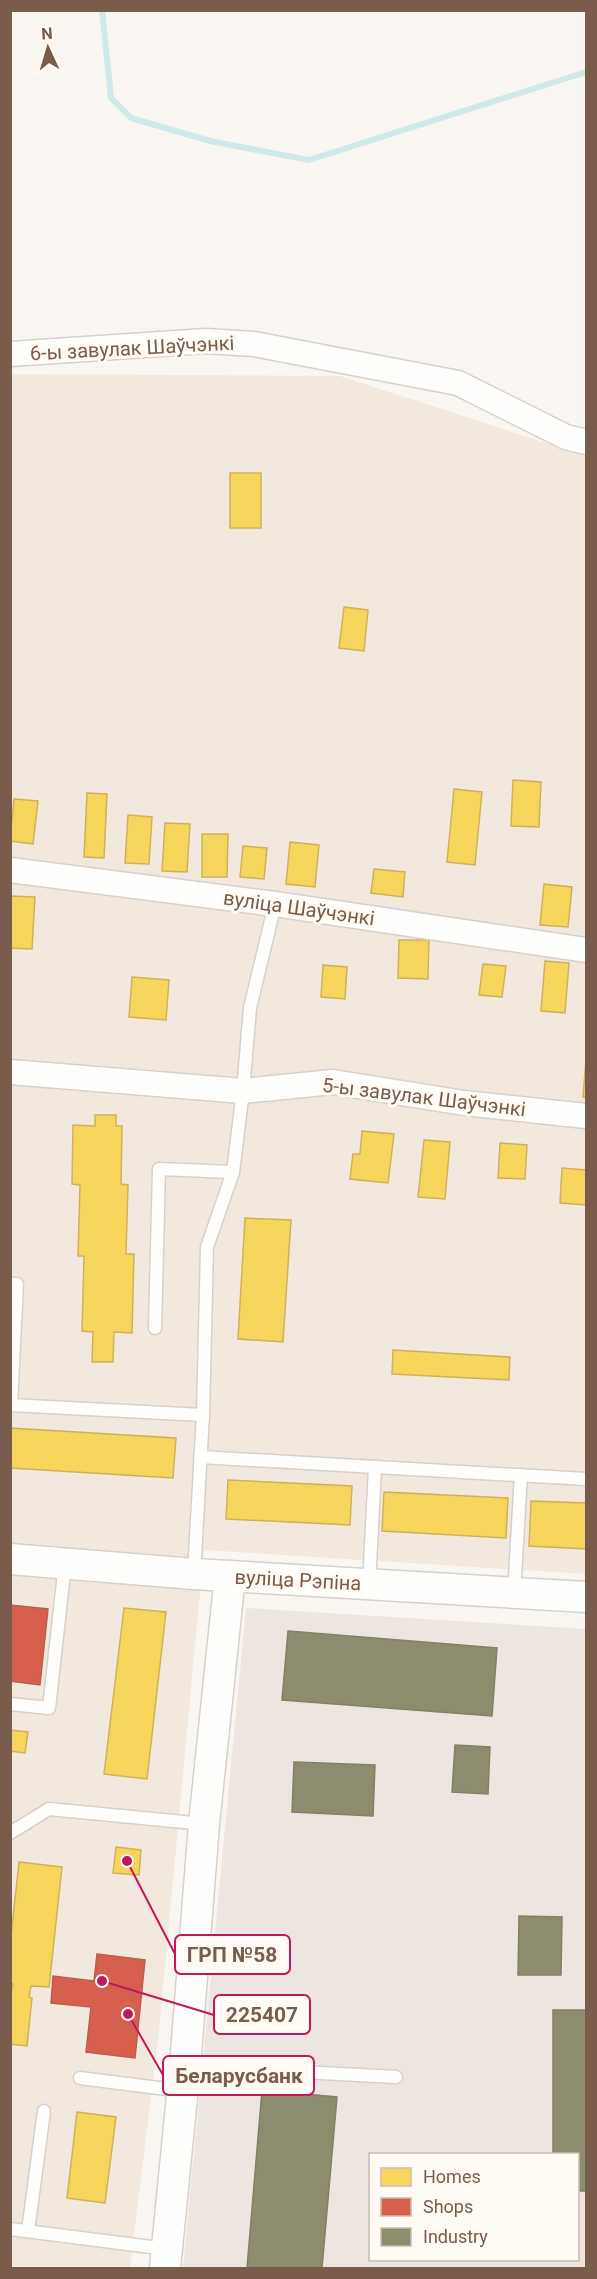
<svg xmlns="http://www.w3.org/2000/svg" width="597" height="2279" font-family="Roboto,sans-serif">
	<rect width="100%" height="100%" fill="#f9f5f0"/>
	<polygon fill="#f2e8de" points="11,374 340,376 586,456 586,1574 204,1550 158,2040 130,2268 11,2268"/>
	<path fill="#ede5e0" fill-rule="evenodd" d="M246,1608L586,1629V2268H183ZM370,2154H578V2260H370Z"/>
	<g fill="#f6d55c" stroke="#d1b158" stroke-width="1.5">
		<rect x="230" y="473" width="31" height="55"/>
		<polygon points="344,607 368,610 364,651 339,648"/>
		<polygon points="513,780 541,782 539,827 511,826"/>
		<polygon points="454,789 482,792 475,865 447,862"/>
		<polygon points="87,793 107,794 104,858 84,857"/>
		<polygon points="14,799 38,801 33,844 10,841"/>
		<polygon points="128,815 152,817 149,864 125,863"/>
		<polygon points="165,823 190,824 187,872 162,871"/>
		<polygon points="202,834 228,834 227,877 202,877"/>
		<polygon points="290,842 319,845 315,887 286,884"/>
		<polygon points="243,846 267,848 264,879 240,877"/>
		<polygon points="374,869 405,872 403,897 371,893"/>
		<polygon points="544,884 572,887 568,927 540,925"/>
		<polygon points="10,896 35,897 32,949 10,948"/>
		<polygon points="399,940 429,940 428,979 398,978"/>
		<polygon points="545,961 569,963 565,1013 541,1011"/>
		<polygon points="483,964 506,966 502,997 479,995"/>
		<polygon points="323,965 347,967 345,999 321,997"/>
		<polygon points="132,977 169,980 166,1020 129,1017"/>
		<polygon points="586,1060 586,1097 583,1097"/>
		<polygon points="95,1115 116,1115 116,1126 122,1126 121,1184 128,1185 126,1254 134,1254 132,1333 114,1332 113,1362 92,1362 93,1332 82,1331 84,1256 78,1256 80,1185 72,1184 73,1125 95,1126"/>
		<polygon points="362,1131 394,1134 388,1183 350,1179 353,1154 360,1154"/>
		<polygon points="424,1140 450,1142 445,1199 418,1197"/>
		<polygon points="500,1143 527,1145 525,1179 498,1178"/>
		<polygon points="562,1168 586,1170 586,1205 560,1203"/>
		<polygon points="245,1218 291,1220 283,1342 238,1339"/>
		<polygon points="393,1350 510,1357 509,1380 392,1374"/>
		<polygon points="10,1428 176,1438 173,1478 10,1468"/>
		<polygon points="228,1480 352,1486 350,1525 226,1519"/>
		<polygon points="384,1492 508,1498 506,1538 382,1531"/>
		<polygon points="531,1501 586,1503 586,1549 529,1546"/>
		<polygon points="124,1608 166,1612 147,1779 104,1774"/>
		<polygon points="10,1730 28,1732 25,1753 10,1751"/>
		<polygon points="116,1847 141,1850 139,1875 113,1873"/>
		<polygon points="19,1862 62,1867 49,1987 31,1986 29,1997 32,1998 27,2046 10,2044 10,1996 13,1984 10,1983 10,1945"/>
		<polygon points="77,2112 116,2117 105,2203 67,2198"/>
	</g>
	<g fill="#d6604d" stroke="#ba5f4d" stroke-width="1.5">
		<polygon points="10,1605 48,1609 40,1685 10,1681"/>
		<polygon points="97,1954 145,1960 135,2058 86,2052 91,2007 51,2003 53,1976 94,1981"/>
	</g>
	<g fill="#8c8c6e" stroke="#877e64" stroke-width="1.5">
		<polygon points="288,1631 497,1648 492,1716 282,1700"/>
		<polygon points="455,1745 490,1747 488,1794 452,1792"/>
		<polygon points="294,1762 375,1765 373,1816 292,1812"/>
		<polygon points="519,1916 562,1917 561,1975 518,1975"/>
		<polygon points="553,2010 586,2010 586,2191 578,2191 578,2154 553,2154"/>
		<polygon points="262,2090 337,2097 322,2268 247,2268"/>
	</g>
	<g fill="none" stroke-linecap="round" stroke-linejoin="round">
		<polyline stroke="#d0e8ea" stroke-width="6" points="102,10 111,98 131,118 210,141 309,160 586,72"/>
		<g stroke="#d7d1cb" stroke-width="15">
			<g id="service">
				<polyline points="10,1284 17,1284 11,1405"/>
				<polyline points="155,1328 159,1169 233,1172"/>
				<polyline points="10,1405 203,1415"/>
				<polyline points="200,1457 586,1479"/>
				<polyline points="194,1573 203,1415 207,1247 233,1172 243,1091 250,1008 275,904"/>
				<polyline points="369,1585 375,1467"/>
				<polyline points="514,1593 521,1475"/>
				<polyline points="10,1704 49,1708 65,1564"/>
				<polyline points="10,1833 49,1809 204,1824"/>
				<polyline points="185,2066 396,2077"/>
				<polyline points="80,2078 182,2091"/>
				<polyline points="10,2229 167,2249"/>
				<polyline points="28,2231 44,2111"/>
			</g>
		</g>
		<g stroke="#d7d1cb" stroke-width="27">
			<g id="minor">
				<polyline points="10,354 206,341 254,344 458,383 566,437 586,442"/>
				<polyline points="10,870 275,904 586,950"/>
				<polyline points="10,1072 243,1091 333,1082 464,1103 586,1116"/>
			</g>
		</g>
		<g stroke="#d7d1cb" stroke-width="33">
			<g id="tertiary">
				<polyline points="10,1559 194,1574 586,1597"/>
				<polyline points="165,2268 185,2066 204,1824 230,1576"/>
			</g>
		</g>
		<use href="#service" stroke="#fefefd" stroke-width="12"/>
		<use href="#minor" stroke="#fefefd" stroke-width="24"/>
		<use href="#tertiary" stroke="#fefefd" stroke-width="30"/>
	</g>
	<g text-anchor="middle" stroke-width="6" stroke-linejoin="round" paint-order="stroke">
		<g font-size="20" fill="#7a5c4d" stroke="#fffaf3">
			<text transform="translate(132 348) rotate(-3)" y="7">6-ы завулак Шаўчэнкі</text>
			<text transform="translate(299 908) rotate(8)" y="7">вуліца Шаўчэнкі</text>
			<text transform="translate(424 1097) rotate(7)" y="7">5-ы завулак Шаўчэнкі</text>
			<text transform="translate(298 1580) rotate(3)" y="7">вуліца Рэпіна</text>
		</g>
	</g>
	<path fill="none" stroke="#c2185b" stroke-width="2" d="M127 1861L175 1954M102 1981L214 2015M128 2014L163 2075"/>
	<g fill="#c2185b" stroke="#fffaf3" stroke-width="2">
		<circle cx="127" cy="1861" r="6"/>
		<circle cx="102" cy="1981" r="6"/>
		<circle cx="128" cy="2014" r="6"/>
	</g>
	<g fill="#fffaf3" stroke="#c2185b" stroke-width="2">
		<rect x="175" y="1935" width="115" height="39" rx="6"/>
		<rect x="214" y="1995" width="96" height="39" rx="6"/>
		<rect x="163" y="2056" width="151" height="39" rx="6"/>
	</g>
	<g font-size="21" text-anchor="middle" font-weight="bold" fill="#7a5c4d">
		<text x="232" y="1962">ГРП №58</text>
		<text x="262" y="2022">225407</text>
		<text x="239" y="2083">Беларусбанк</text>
	</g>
	<rect width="597" height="2279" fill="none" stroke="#7a5c4d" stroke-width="24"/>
	<rect x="369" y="2153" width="210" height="108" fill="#fffaf3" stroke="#cabbb1" stroke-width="1.5"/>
	<rect x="381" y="2168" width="30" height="18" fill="#f6d55c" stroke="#cabbb1" stroke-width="1.5"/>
	<text x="423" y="2183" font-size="18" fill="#7a5c4d">Homes</text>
	<rect x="381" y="2198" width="30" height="18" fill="#d6604d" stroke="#cabbb1" stroke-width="1.5"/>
	<text x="423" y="2213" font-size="18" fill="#7a5c4d">Shops</text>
	<rect x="381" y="2228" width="30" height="18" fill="#8c8c6e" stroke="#cabbb1" stroke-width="1.5"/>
	<text x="423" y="2243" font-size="18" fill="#7a5c4d">Industry</text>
	<g transform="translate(48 48) rotate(356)" stroke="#fffaf3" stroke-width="4.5" paint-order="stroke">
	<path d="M0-4.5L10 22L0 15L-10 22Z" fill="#7a5c4d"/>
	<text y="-9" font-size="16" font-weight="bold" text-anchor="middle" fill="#7a5c4d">N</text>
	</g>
</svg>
